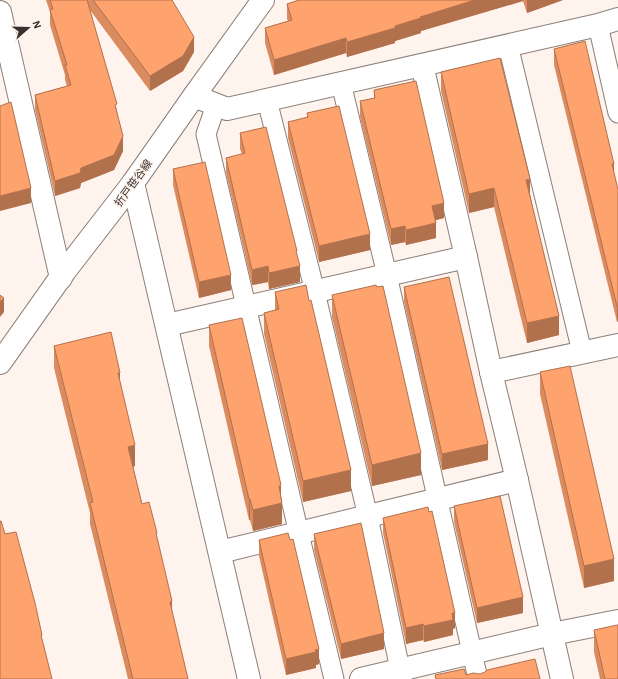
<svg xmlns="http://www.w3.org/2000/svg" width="618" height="679" font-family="'Alegreya Sans','Noto Sans JP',sans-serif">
	<rect width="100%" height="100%" fill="#fff3ed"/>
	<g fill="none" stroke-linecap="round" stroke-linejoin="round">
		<g stroke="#8c7f78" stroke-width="21">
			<g id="lane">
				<polyline points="598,25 618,113"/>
				<polyline points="508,45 582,352"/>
				<polyline points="341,83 387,275 478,679"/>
				<polyline points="267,100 315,292 368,517 402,679"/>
				<polyline points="216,105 206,134 299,534 334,679"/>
			</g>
		</g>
		<g stroke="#8c7f78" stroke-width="24">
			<g id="street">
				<polyline points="0,12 61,278"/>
				<polyline points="422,65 466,257 491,372 517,480 562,679"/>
				<polyline points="194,96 227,109 598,25 618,19"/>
				<polyline points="133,183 249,679"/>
				<polyline points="167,325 466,257"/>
				<polyline points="491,372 618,345"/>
				<polyline points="220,552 517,480"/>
				<polyline points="361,679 552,634 618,621"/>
			</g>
		</g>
		<g stroke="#8c7f78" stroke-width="24">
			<polyline id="secondary" points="0,363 65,271 133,183 194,96 263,0"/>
		</g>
		<use href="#lane" stroke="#fff" stroke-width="19"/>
		<use href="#street" stroke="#fff" stroke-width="22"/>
		<use href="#secondary" stroke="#fff" stroke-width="22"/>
	</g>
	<g fill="#da8b5f">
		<polygon points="46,0 172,0 194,52 183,71 150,91 90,10 117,111 123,151 114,170 81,183 80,188 55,196 35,110 35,95 67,86 65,80 65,75 50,25 50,12"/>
		<polygon points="299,0 563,0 527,13 523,1 421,31 421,33 395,41 395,43 347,57 346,53 274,75 265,43 265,28 288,21 287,19 287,4"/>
		<polygon points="554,49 614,175 618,190 618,321 617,322 554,65"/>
		<polygon points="441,72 530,194 559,335 527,343 494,207 469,213 441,91"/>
		<polygon points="374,90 444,218 436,220 436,238 406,245 405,242 391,245 360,117 360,101 374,98"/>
		<polygon points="307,113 370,250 319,262 288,138 288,122 307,118"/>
		<polygon points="240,133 297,255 300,282 269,289 268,282 252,285 226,173 226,158 242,154 240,149"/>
		<polygon points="173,169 231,290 199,298 173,185"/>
		<polygon points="404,287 488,460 442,470 404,302"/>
		<polygon points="275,292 351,491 303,502 264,334 264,313 275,310"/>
		<polygon points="332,295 421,475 372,486 332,317"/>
		<polygon points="209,325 281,498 282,524 253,531 250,520 249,520 209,346"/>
		<polygon points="54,346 120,383 135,466 133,467 142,504 157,538 172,611 188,679 128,679 90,524 90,513 54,368"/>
		<polygon points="540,372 614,581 584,588 540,394"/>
		<polygon points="454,506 523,613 477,623 454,522"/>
		<polygon points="383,518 455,628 453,629 453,635 424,642 423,640 406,644 383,533"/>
		<polygon points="314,534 384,649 341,659 314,550"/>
		<polygon points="259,540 319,664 316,665 316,668 286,675 259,556"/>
		<polygon points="594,630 618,679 600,679 594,652"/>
	</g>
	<g fill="#b2714d">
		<polygon points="475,0 523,0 523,1 421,31 421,33 395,41 395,43 347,57 347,42 395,26 420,17"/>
		<polygon points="527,0 563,0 527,13"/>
		<polygon points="194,37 194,52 183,71 150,91 150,76"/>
		<polygon points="346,38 346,53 274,75 274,60"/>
		<polygon points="123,136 123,151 114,170 81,183 80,188 55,196 55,181 81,168"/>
		<polygon points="612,164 614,164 614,179"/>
		<polygon points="530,179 530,198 526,180"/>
		<polygon points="31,188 31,203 0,211 0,196"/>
		<polygon points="494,188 494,207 469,213 469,194"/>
		<polygon points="444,203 444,218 432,221 432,206"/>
		<polygon points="436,223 436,238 406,245 406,230"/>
		<polygon points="405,226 405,242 391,245 391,229"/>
		<polygon points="370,234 370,250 319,262 319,246"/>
		<polygon points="268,266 268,282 252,285 252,270"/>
		<polygon points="300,266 300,282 269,289 269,273"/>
		<polygon points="231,275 231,290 199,298 199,282"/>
		<polygon points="4,298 4,312 0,317 0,302"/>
		<polygon points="617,306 618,306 618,321 617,322"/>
		<polygon points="559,316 559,335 527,343 527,323"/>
		<polygon points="118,373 120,373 120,394"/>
		<polygon points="488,444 488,460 442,470 442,454"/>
		<polygon points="135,445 135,466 128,468 128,447"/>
		<polygon points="421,453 421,475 372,486 372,465"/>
		<polygon points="351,470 351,491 303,502 303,481"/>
		<polygon points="281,485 281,503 282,503 282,524 253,531 253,510 279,486"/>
		<rect x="249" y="499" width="1" height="21"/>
		<polygon points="614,559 614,581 584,588 584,566"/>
		<polygon points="523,597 523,613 477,623 477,608"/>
		<polygon points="172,601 172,623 170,602"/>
		<polygon points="452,613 455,613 455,628 453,629 453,635 424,642 424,626"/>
		<polygon points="423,624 423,640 406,644 406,628"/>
		<polygon points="384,633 384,649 341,659 341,644"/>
		<polygon points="319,649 319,664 316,665 316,668 286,675 286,659"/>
	</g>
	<g fill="#fea26e" stroke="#b2714d">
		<polygon points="50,0 87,0 117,104 115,105 123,136 114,155 81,168 80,173 55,181 35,95 71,85 65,65 67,65 50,10 53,9"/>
		<polygon points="93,0 172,0 194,37 183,56 150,76"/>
		<polygon points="299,0 475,0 420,17 421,18 395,26 395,28 347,42 346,38 274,60 265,28 292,20 287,4"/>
		<polygon points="585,41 614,164 612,164 618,190 618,306 617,306 554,49"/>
		<polygon points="500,58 530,179 526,180 559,316 527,323 494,188 469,194 441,72"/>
		<polygon points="416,81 444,203 432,206 436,223 406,230 405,226 391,229 360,101 375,98 374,90"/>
		<polygon points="11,102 31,188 0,196 0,106"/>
		<polygon points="339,106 370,234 319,246 288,122 308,117 307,113"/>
		<polygon points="266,127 297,251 296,251 300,266 269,273 268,266 252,270 226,158 245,153 240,133"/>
		<polygon points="205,162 231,275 199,282 173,169"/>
		<polygon points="449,277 488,444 442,454 404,287"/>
		<polygon points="306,285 309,301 311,300 351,470 303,481 264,313 279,309 275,292"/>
		<polygon points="376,285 377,287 383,286 421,453 372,465 332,295"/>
		<polygon points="0,295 4,298 0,302"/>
		<polygon points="242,318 281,485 279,486 282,503 253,510 250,499 249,499 209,325"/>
		<polygon points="111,332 120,373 118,373 135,445 128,447 142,504 149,502 157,533 156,533 172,601 170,602 188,679 133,679 90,503 93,502 54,346"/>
		<polygon points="570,366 614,559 584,566 540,372"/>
		<polygon points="500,496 523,597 477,608 454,506"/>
		<polygon points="428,507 429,512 432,511 455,613 452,613 453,620 424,626 423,624 406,628 383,518"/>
		<polygon points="0,521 1,521 5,534 16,532 35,603 42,635 41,635 52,679 0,679"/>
		<polygon points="361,523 384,633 341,644 314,534"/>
		<polygon points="288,533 290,540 293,539 319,649 315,650 316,652 286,659 259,540"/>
		<polygon points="617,625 618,625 618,679 605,679 594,630"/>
		<polygon points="535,659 540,679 436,679 435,675 464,669 466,675 473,673 480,674 485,672 487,670"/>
	</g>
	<g text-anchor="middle" stroke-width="3" stroke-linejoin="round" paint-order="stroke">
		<g font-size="11" fill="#37322f" stroke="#fff3ed">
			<text transform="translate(133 183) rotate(-54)" y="4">折戸笹谷線</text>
		</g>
	</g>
	<g transform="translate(28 28) rotate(70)" stroke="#fff3ed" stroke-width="3" paint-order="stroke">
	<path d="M0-3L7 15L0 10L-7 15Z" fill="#37322f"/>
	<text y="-6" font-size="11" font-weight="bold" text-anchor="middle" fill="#37322f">N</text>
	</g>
</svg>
